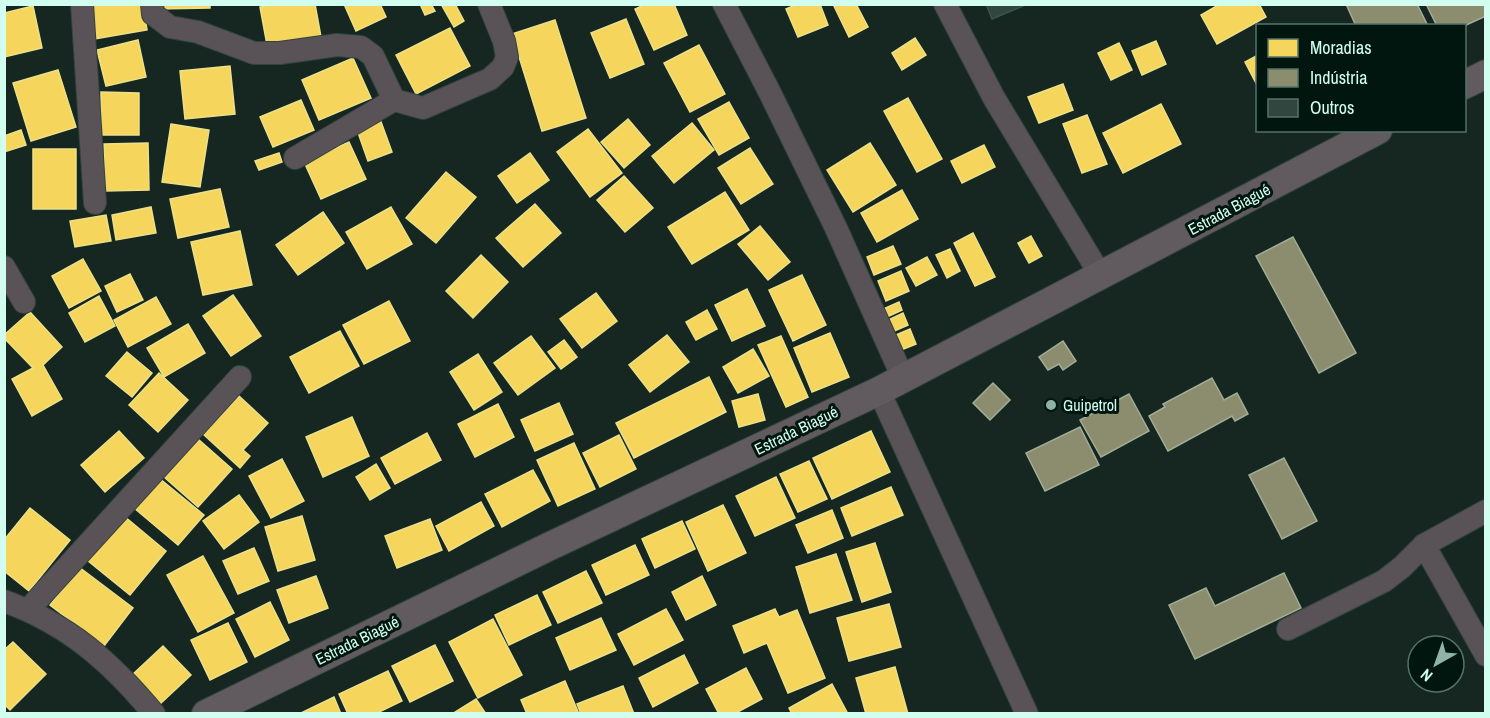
<svg xmlns="http://www.w3.org/2000/svg" width="1490" height="718" font-family="'Archivo Narrow',sans-serif">
	<rect width="100%" height="100%" fill="#162722"/>
	<g fill="#f6d55c" stroke="#ebe188" stroke-width="1.5">
		<polygon points="89,4 143,4 147,30 95,39"/>
		<polygon points="157,4 210,4 210,8 157,9"/>
		<polygon points="274,4 315,4 321,37 267,45 260,7"/>
		<polygon points="344,4 380,4 386,17 356,31"/>
		<polygon points="420,4 431,4 435,11 425,15"/>
		<polygon points="441,4 455,4 464,21 454,27"/>
		<polygon points="646,4 674,4 687,35 654,50 635,9"/>
		<polygon points="798,4 820,4 828,25 798,37 786,9"/>
		<polygon points="833,4 856,4 868,27 849,37"/>
		<polygon points="1220,4 1259,4 1266,17 1217,44 1201,15"/>
		<polygon points="33,6 42,48 4,57 4,13"/>
		<polygon points="626,19 644,64 610,78 591,33"/>
		<polygon points="555,20 586,118 542,131 512,34"/>
		<polygon points="450,28 470,66 416,94 396,55"/>
		<polygon points="915,38 926,55 902,70 892,53"/>
		<polygon points="138,40 146,77 106,86 97,50"/>
		<polygon points="1156,41 1166,64 1142,75 1132,51"/>
		<polygon points="1119,43 1132,70 1111,80 1098,53"/>
		<polygon points="699,45 725,94 690,112 664,63"/>
		<polygon points="1258,55 1258,87 1245,62"/>
		<polygon points="353,58 371,98 319,120 302,80"/>
		<polygon points="230,66 235,114 185,119 180,71"/>
		<polygon points="58,70 76,127 31,141 13,83"/>
		<polygon points="1063,84 1073,110 1039,123 1028,97"/>
		<polygon points="101,92 139,93 139,135 101,135"/>
		<polygon points="908,98 942,159 917,172 884,111"/>
		<polygon points="301,100 314,130 273,147 260,117"/>
		<polygon points="729,102 749,138 719,155 698,119"/>
		<polygon points="1161,104 1181,144 1123,173 1103,133"/>
		<polygon points="1087,115 1107,164 1082,173 1063,124"/>
		<polygon points="380,119 392,152 368,161 356,127"/>
		<polygon points="628,119 650,145 624,168 601,142"/>
		<polygon points="692,123 714,150 674,183 652,156"/>
		<polygon points="171,124 209,130 200,187 162,182"/>
		<polygon points="588,129 622,173 590,197 557,152"/>
		<polygon points="21,130 26,145 4,152 4,136"/>
		<polygon points="349,142 366,179 321,199 304,162"/>
		<polygon points="148,143 149,190 105,191 104,144"/>
		<polygon points="870,143 896,185 853,212 827,170"/>
		<polygon points="984,145 995,167 962,183 951,161"/>
		<polygon points="750,148 773,184 741,204 718,168"/>
		<rect x="33" y="149" width="43" height="60"/>
		<polygon points="279,153 282,162 259,170 255,161"/>
		<polygon points="530,153 549,180 517,203 498,176"/>
		<polygon points="446,172 476,197 436,243 406,218"/>
		<polygon points="624,176 653,208 625,232 597,200"/>
		<polygon points="220,189 229,227 178,238 170,199"/>
		<polygon points="902,190 918,219 877,242 861,213"/>
		<polygon points="725,192 749,230 692,264 668,227"/>
		<polygon points="535,204 561,233 523,267 496,238"/>
		<polygon points="151,207 156,233 116,240 112,215"/>
		<polygon points="391,207 412,244 367,269 346,232"/>
		<polygon points="323,212 344,243 298,275 276,245"/>
		<polygon points="106,215 111,241 75,247 70,221"/>
		<polygon points="760,226 790,262 768,280 738,244"/>
		<polygon points="240,231 252,285 203,295 191,242"/>
		<polygon points="973,233 995,277 975,286 954,243"/>
		<polygon points="1031,236 1042,256 1029,263 1018,243"/>
		<polygon points="893,246 901,264 874,275 867,257"/>
		<polygon points="950,249 960,271 947,278 936,255"/>
		<polygon points="481,255 508,282 473,318 446,291"/>
		<polygon points="927,257 937,275 916,286 906,268"/>
		<polygon points="83,259 101,291 69,308 52,276"/>
		<polygon points="901,271 909,291 886,301 878,281"/>
		<polygon points="130,274 143,300 117,312 105,286"/>
		<polygon points="802,275 826,325 793,341 769,290"/>
		<polygon points="747,289 765,326 732,341 715,305"/>
		<polygon points="596,293 617,321 582,348 560,319"/>
		<polygon points="233,295 261,336 231,356 203,316"/>
		<polygon points="99,296 115,326 85,342 69,313"/>
		<polygon points="156,297 171,324 128,347 114,320"/>
		<polygon points="389,301 410,341 364,364 343,325"/>
		<polygon points="899,302 902,310 887,317 883,309"/>
		<polygon points="707,310 717,329 696,340 686,322"/>
		<polygon points="30,312 62,347 43,365 62,399 32,416 12,379 33,368 4,338 4,335"/>
		<polygon points="903,313 908,325 892,332 886,321"/>
		<polygon points="188,324 205,353 164,377 147,348"/>
		<polygon points="910,329 916,344 896,352 889,338"/>
		<polygon points="340,331 359,366 309,393 290,357"/>
		<polygon points="830,333 849,377 812,392 794,348"/>
		<polygon points="667,335 689,362 650,392 629,365"/>
		<polygon points="531,336 555,368 518,395 494,363"/>
		<polygon points="781,336 808,397 786,407 758,345"/>
		<polygon points="564,340 577,357 561,369 548,352"/>
		<polygon points="753,349 769,376 738,393 723,367"/>
		<polygon points="127,352 152,373 132,397 106,376"/>
		<polygon points="478,354 502,392 474,410 450,372"/>
		<polygon points="159,373 188,400 158,432 129,405"/>
		<polygon points="709,377 726,412 634,458 616,423"/>
		<polygon points="758,394 765,420 739,427 732,401"/>
		<polygon points="239,396 268,423 243,450 250,456 240,468 203,434"/>
		<polygon points="559,403 573,434 535,451 521,420"/>
		<polygon points="498,404 514,437 475,457 458,424"/>
		<polygon points="352,417 369,456 323,477 306,437"/>
		<polygon points="119,431 144,458 105,492 81,465"/>
		<polygon points="871,431 890,472 832,499 813,458"/>
		<polygon points="427,433 441,460 395,484 381,458"/>
		<polygon points="619,435 636,469 600,487 583,453"/>
		<polygon points="198,439 232,469 198,507 164,477"/>
		<polygon points="574,443 595,489 558,506 537,460"/>
		<polygon points="282,459 304,501 271,518 249,476"/>
		<polygon points="809,461 827,499 798,512 780,474"/>
		<polygon points="376,464 390,488 370,500 356,477"/>
		<polygon points="533,470 550,501 502,527 485,494"/>
		<polygon points="776,477 795,518 755,536 736,496"/>
		<polygon points="159,478 204,515 178,545 134,508"/>
		<polygon points="891,487 903,515 852,536 841,508"/>
		<polygon points="239,495 259,522 224,549 203,521"/>
		<polygon points="481,502 494,526 449,551 436,526"/>
		<polygon points="723,505 746,553 708,571 686,522"/>
		<polygon points="30,508 70,540 29,591 4,571 4,540"/>
		<polygon points="832,510 843,538 808,553 796,525"/>
		<polygon points="124,516 166,551 130,595 88,561"/>
		<polygon points="302,516 315,560 278,571 265,527"/>
		<polygon points="430,519 442,550 397,568 385,536"/>
		<polygon points="682,521 695,549 655,568 642,539"/>
		<polygon points="875,543 891,592 862,602 846,552"/>
		<polygon points="635,545 649,575 606,595 592,565"/>
		<polygon points="254,548 269,581 238,594 223,561"/>
		<polygon points="836,554 852,600 810,613 796,567"/>
		<polygon points="203,556 234,613 198,632 167,575"/>
		<polygon points="79,567 133,608 104,646 50,605"/>
		<polygon points="586,571 602,603 558,623 543,592"/>
		<polygon points="316,576 328,608 289,623 277,590"/>
		<polygon points="702,576 716,605 686,620 672,592"/>
		<polygon points="537,595 551,625 509,645 495,615"/>
		<polygon points="270,602 289,640 255,657 236,619"/>
		<polygon points="889,604 901,647 849,661 837,618"/>
		<polygon points="666,609 683,640 634,665 618,634"/>
		<polygon points="775,609 779,617 797,610 825,678 788,693 767,643 744,653 733,626"/>
		<polygon points="601,618 616,650 570,670 556,638"/>
		<polygon points="493,619 522,675 478,698 449,642"/>
		<polygon points="228,623 247,662 210,680 191,640"/>
		<polygon points="13,642 46,674 10,710 4,704 4,650"/>
		<polygon points="435,645 453,681 410,702 392,666"/>
		<polygon points="163,646 191,675 160,704 132,675"/>
		<polygon points="684,655 698,683 653,707 639,678"/>
		<polygon points="895,667 908,714 866,714 856,678"/>
		<polygon points="746,668 762,699 734,714 719,714 706,689"/>
		<polygon points="388,671 402,701 375,714 348,714 339,694"/>
		<polygon points="565,681 579,714 527,714 521,700"/>
		<polygon points="832,684 848,714 792,714 789,708"/>
		<polygon points="623,686 634,714 581,714 577,704"/>
		<polygon points="334,697 341,714 299,714"/>
		<polygon points="476,699 486,714 452,714"/>
	</g>
	<g fill="#8c8c6e" stroke="#a1ae95" stroke-width="1.5">
		<polygon points="1346,4 1417,4 1428,26 1356,26"/>
		<polygon points="1426,4 1486,4 1486,16 1464,26 1437,26"/>
		<polygon points="1293,237 1356,353 1319,373 1256,256"/>
		<polygon points="1063,341 1076,361 1063,370 1059,364 1048,370 1039,357"/>
		<polygon points="1212,378 1224,400 1237,393 1248,414 1235,421 1232,416 1168,451 1149,416 1165,407 1163,404"/>
		<polygon points="993,383 1010,400 990,420 973,403"/>
		<polygon points="1129,394 1149,431 1101,457 1080,420"/>
		<polygon points="1080,427 1099,465 1045,491 1026,453"/>
		<polygon points="1284,458 1317,521 1282,539 1249,475"/>
		<polygon points="1284,573 1301,608 1195,659 1169,605 1206,588 1215,606"/>
	</g>
	<polygon fill="#324640" stroke="#37544d" stroke-width="1.5" points="986,4 1028,4 992,19"/>
	<g fill="none" stroke-linecap="round" stroke-linejoin="round">
		<g stroke="#32433e" stroke-width="24">
			<g id="minor">
				<polyline points="82,4 95,203"/>
				<polyline points="152,4 153,14 170,27 198,32 254,53 280,53 337,45 361,47 373,56 394,100"/>
				<polyline points="724,4 770,93 836,228 903,378"/>
				<polyline points="945,4 994,98 1101,276"/>
				<polyline points="295,158 394,100 423,108 490,79 503,67 507,57 504,41 489,4"/>
				<polyline points="4,267 24,302"/>
				<polyline points="879,391 1027,714"/>
				<polyline points="1424,545 1486,655"/>
				<path d="M4,601C68,624 111,662 154,714"/>
				<polyline points="28,610 240,377"/>
				<polyline points="1288,629 1384,581 1402,567 1424,545 1486,511"/>
			</g>
		</g>
		<g stroke="#32433e" stroke-width="30">
			<g id="major">
				<polyline points="1464,85 1486,74"/>
				<polyline points="206,714 546,548 879,391 1378,130"/>
			</g>
		</g>
		<use href="#minor" stroke="#595256" stroke-width="22"/>
		<use href="#major" stroke="#615a5e" stroke-width="28"/>
	</g>
	<circle fill="#90b3a7" stroke="#00160f" stroke-width="2" cx="1051" cy="405" r="6"/>
	<g text-anchor="middle" stroke-width="6" stroke-linejoin="round" paint-order="stroke">
		<g font-size="16" fill="#d1feef" stroke="#00160f">
			<text transform="translate(1229 209) rotate(-28)" y="6">Estrada Biagué</text>
			<text transform="translate(796 430) rotate(-26)" y="6">Estrada Biagué</text>
			<text transform="translate(357 640) rotate(-26)" y="6">Estrada Biagué</text>
		</g>
		<g font-size="16" fill="#d1feef" stroke="#00160f" text-anchor="start">
			<text x="1063" y="411">Guipetrol</text>
		</g>
	</g>
	<rect width="1490" height="718" fill="none" stroke="#d1feef" stroke-width="12"/>
	<rect x="1256" y="24" width="210" height="108" fill="#00160f" stroke="#547369" stroke-width="1.5"/>
	<rect x="1268" y="39" width="30" height="18" fill="#f6d55c" stroke="#547369" stroke-width="1.5"/>
	<text x="1310" y="54" font-size="18" fill="#d1feef">Moradias</text>
	<rect x="1268" y="69" width="30" height="18" fill="#8c8c6e" stroke="#547369" stroke-width="1.5"/>
	<text x="1310" y="84" font-size="18" fill="#d1feef">Indústria</text>
	<rect x="1268" y="99" width="30" height="18" fill="#324640" stroke="#547369" stroke-width="1.5"/>
	<text x="1310" y="114" font-size="18" fill="#d1feef">Outros</text>
	<g transform="translate(1436 664) rotate(220)"><circle r="28" fill="#00160f" stroke="#547369" stroke-width="1.5"/>
	<path d="M0-4.5L10 22L0 15L-10 22Z" fill="#90b3a7"/>
	<text y="-9" font-size="16" font-weight="bold" text-anchor="middle" fill="#d1feef">N</text>
	</g>
</svg>
